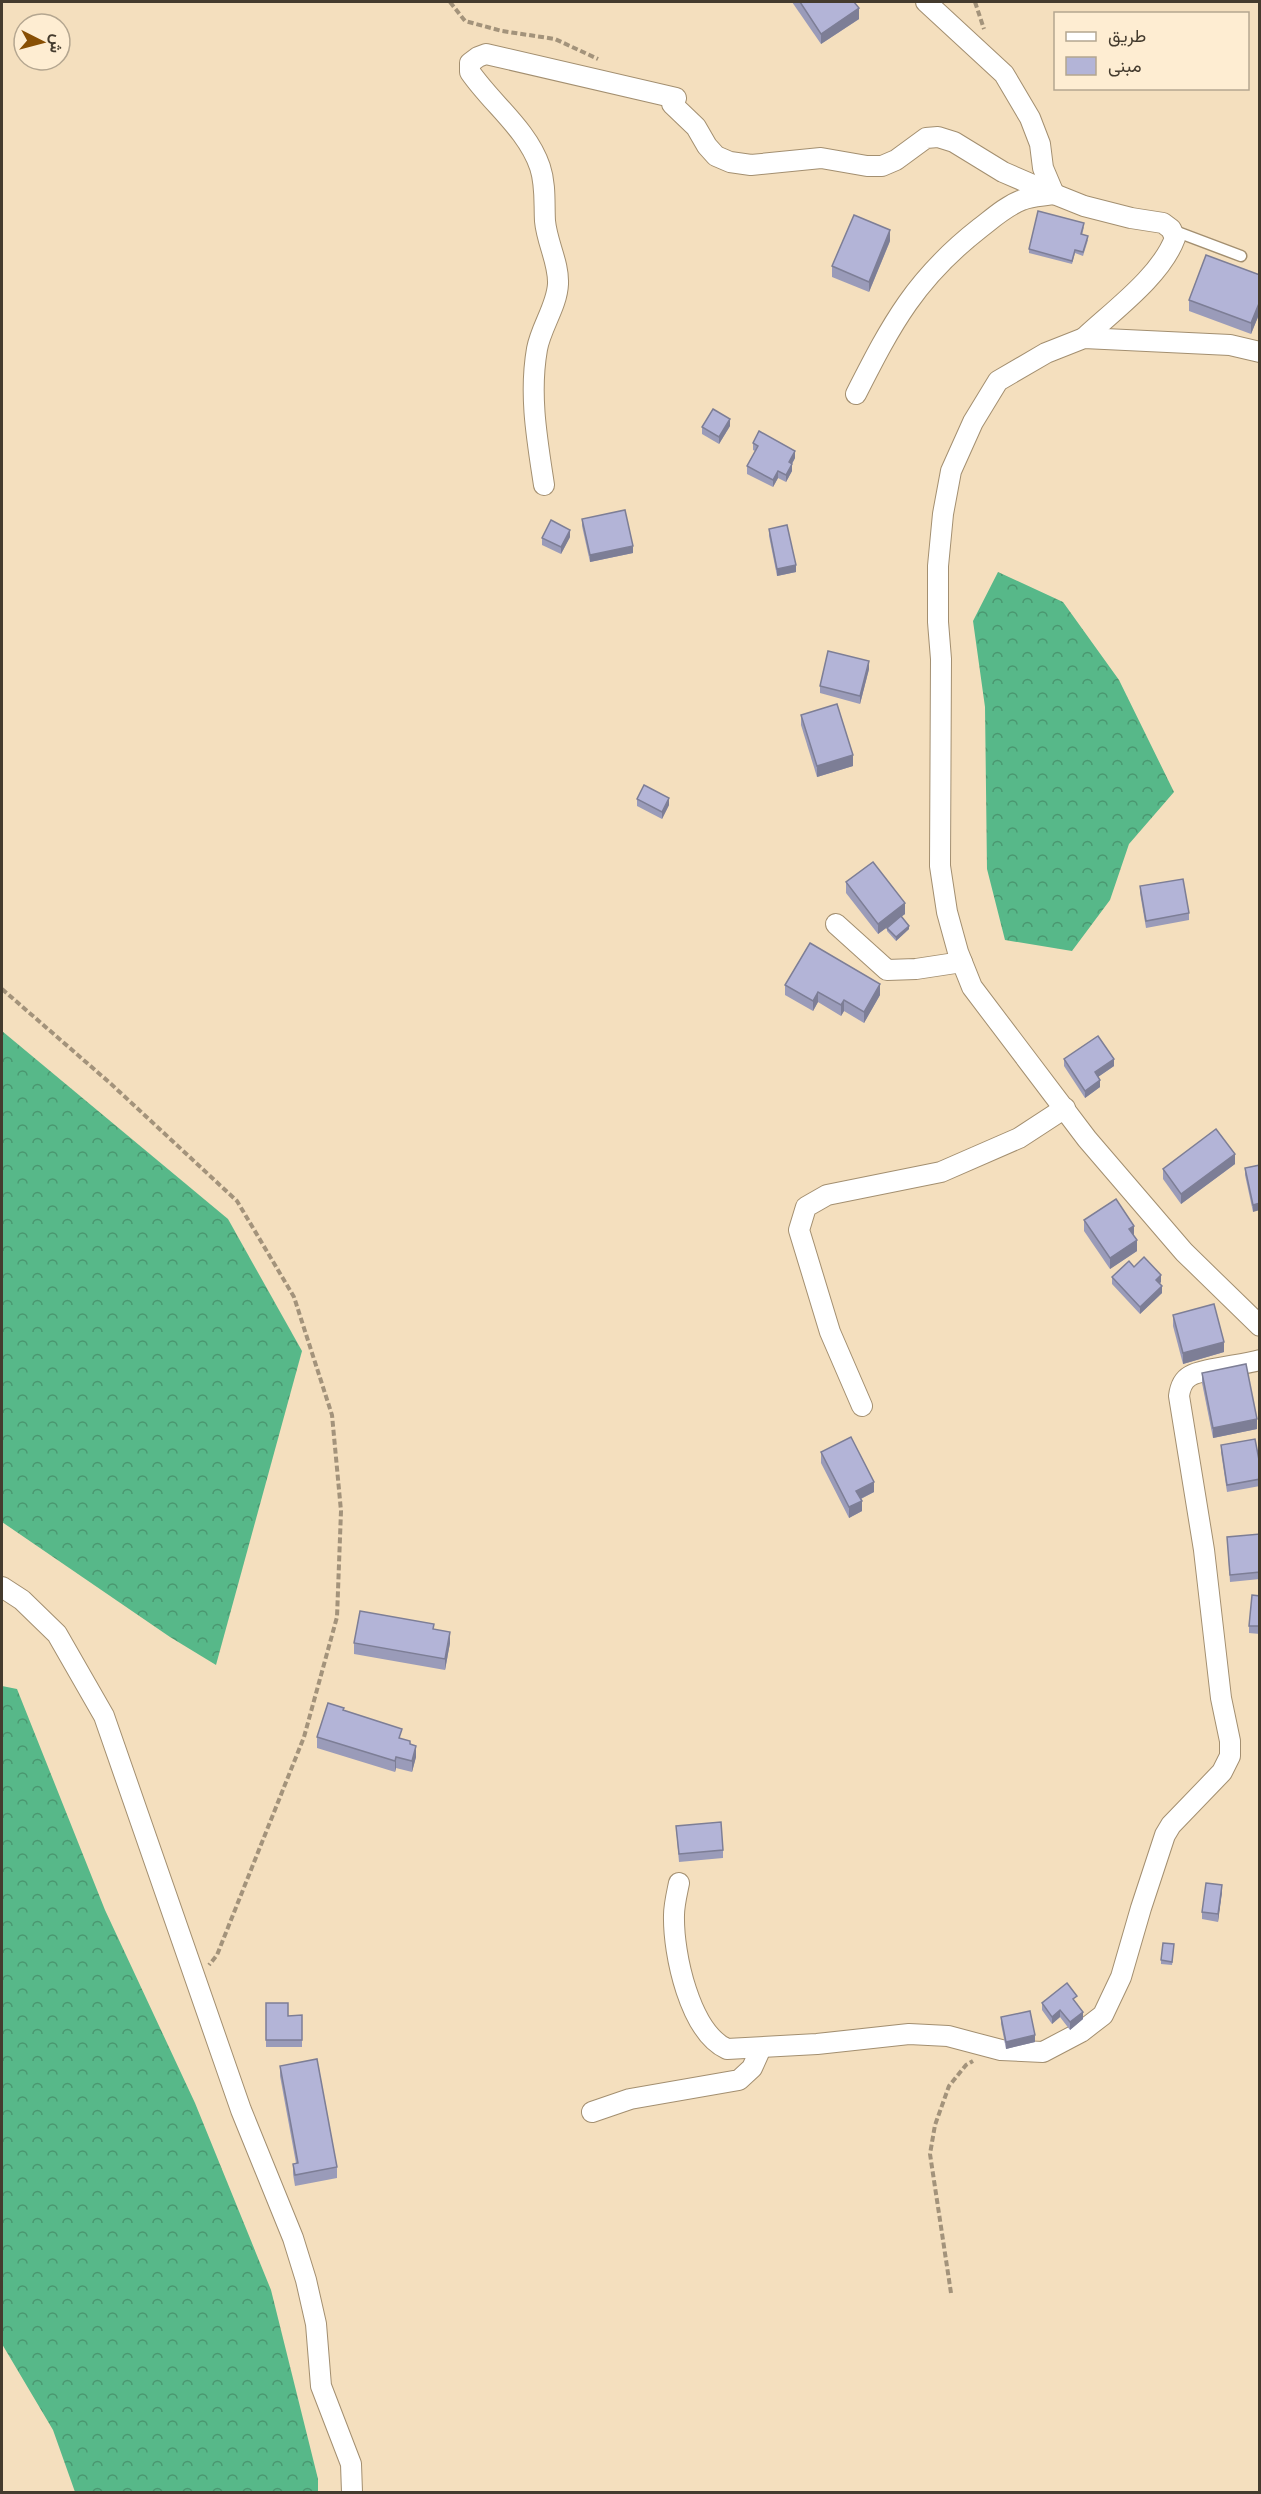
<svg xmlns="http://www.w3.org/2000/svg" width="1261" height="2494" font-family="Manrope,Vazirmatn,sans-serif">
	<defs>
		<pattern id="forest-crowns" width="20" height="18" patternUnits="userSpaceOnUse" patternTransform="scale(1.5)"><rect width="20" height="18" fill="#57b889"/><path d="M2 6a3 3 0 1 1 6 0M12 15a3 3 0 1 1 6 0" fill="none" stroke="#4a9770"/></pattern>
	</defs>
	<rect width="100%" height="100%" fill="#f4dfbe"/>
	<g fill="url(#forest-crowns)">
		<polygon points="998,572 1063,602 1119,680 1174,792 1129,844 1110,900 1072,951 1005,940 987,869 985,707 973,621"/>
		<polygon points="2,1031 228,1219 302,1351 216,1665 170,1637 2,1522"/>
		<polygon points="2,1686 17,1689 105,1910 195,2103 271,2290 318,2479 318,2492 75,2492 53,2430 2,2344"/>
	</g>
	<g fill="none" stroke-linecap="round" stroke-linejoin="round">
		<g stroke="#a38f70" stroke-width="13">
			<polyline id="service" points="1172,230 1241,256"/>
		</g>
		<g stroke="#a38f70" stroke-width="22">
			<g id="minor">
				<polyline points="1260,352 1230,345 1084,338 1046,353 998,381 973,422 951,471 943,514 938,566 938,622 941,659 940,866 947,912 958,952 972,987 1087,1139 1184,1252 1260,1326"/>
				<path d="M856,394C892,323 916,278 980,228C993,218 1006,206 1022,200C1031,196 1044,196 1054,194L1043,168L1040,144L1030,118L1004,74L926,2"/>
				<path d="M544,485C537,439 529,395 537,349C541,327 557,306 558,284C559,263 547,243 545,221C544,204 546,185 540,167C527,129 492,104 470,72V63L478,57L486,54L676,98L672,104L696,127L707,146L716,156L730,162L751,165L821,158L867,166H882L896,160L926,138L938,137L954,142L1003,172L1054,194L1084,206L1131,218L1163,223L1171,229L1175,238C1161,276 1114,310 1084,338"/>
				<polyline points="836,924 887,970 916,969 962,962"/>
				<polyline points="862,1406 830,1332 799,1230 806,1207 827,1195 941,1172 1019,1138 1065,1108"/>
				<polyline points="2,1587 22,1600 57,1634 104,1716 241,2110 293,2238 306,2280 316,2324 321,2386 351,2464 352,2492"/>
				<path d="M679,1883C677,1893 674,1905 674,1915C673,1954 690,2032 727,2049L817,2044L909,2034L948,2036L1001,2050L1043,2052L1081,2032L1103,2015L1121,1977L1141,1908L1165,1835L1171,1825L1222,1772L1230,1756V1741L1221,1698L1204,1550L1179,1396C1180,1388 1183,1380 1190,1376C1201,1369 1243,1365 1260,1360"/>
				<polyline points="592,2112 630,2099 739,2080 752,2068 761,2048"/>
			</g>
		</g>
		<g stroke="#a3937b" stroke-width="4" stroke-dasharray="6 3" stroke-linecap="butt">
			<polyline points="450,2 465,21 502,31 555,39 598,59"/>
			<polyline points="975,2 984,29"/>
			<polyline points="2,989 110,1083 237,1201 294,1297 332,1415 341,1511 337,1617 304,1737 217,1955 209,1965"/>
			<polyline points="951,2293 930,2154 935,2125 949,2086 966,2065 973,2061"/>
		</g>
		<use href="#service" stroke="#fff" stroke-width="10"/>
		<use href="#minor" stroke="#fff" stroke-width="20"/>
	</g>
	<g fill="#9a9bb9">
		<polygon points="792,2 854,2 859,19 821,44"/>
		<polygon points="1084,227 1082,235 1088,240 1083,256 1075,253 1072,264 1029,253 1029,249"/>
		<polygon points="890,241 869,292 832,277 832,266"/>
		<polygon points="1260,275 1260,312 1251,334 1189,311 1189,300"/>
		<polygon points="730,426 719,444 702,434 702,427"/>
		<polygon points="753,443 795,458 792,464 792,471 786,482 778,478 773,487 747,474 747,466 755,451 753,450"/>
		<polygon points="582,519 633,553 590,562 582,526"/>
		<polygon points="769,529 796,572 777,576 769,536"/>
		<polygon points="570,537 561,554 542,545 542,538"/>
		<polygon points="869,669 860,704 820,693 820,686"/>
		<polygon points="801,715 853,766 817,777 801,725"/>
		<polygon points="637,799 669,805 662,819 637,806"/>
		<polygon points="846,882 905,914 901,917 909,929 896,941 887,931 887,928 890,925 878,934 846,893"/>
		<polygon points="1140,886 1189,913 1189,920 1146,928 1140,893"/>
		<polygon points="785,985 880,995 864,1023 844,1011 841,1016 818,1002 813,1011 785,995"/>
		<polygon points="1064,1059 1114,1066 1098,1077 1100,1087 1085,1098 1064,1066"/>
		<polygon points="1235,1164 1181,1204 1163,1179 1163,1169"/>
		<polygon points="1260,1165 1253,1212 1245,1175 1245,1168"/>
		<polygon points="1084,1220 1134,1236 1137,1251 1110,1269 1084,1231"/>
		<polygon points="1134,1267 1161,1282 1160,1283 1162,1293 1140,1314 1112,1284 1112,1277"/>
		<polygon points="1173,1315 1224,1352 1183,1364 1173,1326"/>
		<polygon points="1202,1373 1257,1429 1213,1438 1202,1383"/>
		<polygon points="1221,1445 1260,1465 1260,1486 1227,1492 1221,1452"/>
		<polygon points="821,1452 874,1492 861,1499 862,1511 849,1518 821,1463"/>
		<polygon points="1260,1534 1260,1579 1230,1582 1227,1537"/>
		<polygon points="1260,1596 1260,1634 1249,1633 1249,1626"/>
		<polygon points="354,1643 450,1643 445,1670 354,1654"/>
		<polygon points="344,1710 402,1739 410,1745 416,1757 412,1772 396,1768 395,1772 317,1748 317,1737"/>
		<polygon points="676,1826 723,1850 723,1858 679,1862"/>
		<polygon points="1222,1892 1218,1922 1202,1919 1202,1912"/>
		<polygon points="1174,1944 1172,1965 1161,1964 1161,1960"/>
		<polygon points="266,2003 288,2016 302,2015 302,2047 266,2047"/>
		<polygon points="1042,2003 1077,2003 1083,2019 1070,2030 1060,2017 1052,2024 1042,2010"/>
		<polygon points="1001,2017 1035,2042 1006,2049 1001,2024"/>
		<polygon points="280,2066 337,2167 337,2178 295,2186 293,2174 293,2164 296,2163 280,2076"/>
	</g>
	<g fill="#7d7e96">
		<polygon points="859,8 859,19 821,44 821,34"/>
		<polygon points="890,230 890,241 869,292 869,282"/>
		<polygon points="1260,301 1260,312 1251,334 1251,323"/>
		<polygon points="730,419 730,426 719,444 719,437"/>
		<polygon points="795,451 795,458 789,469 789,462"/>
		<polygon points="792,464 792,471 786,482 786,475"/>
		<polygon points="778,471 778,478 773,487 773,480"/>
		<polygon points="570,530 570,537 561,554 561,547"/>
		<polygon points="633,546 633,553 590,562 590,555"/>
		<polygon points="796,565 796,572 777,576 777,569"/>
		<polygon points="869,661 869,669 860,704 860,696"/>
		<polygon points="853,755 853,766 817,777 817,766"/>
		<polygon points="669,798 669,805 662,819 662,812"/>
		<polygon points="905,903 905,914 878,934 878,924"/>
		<polygon points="909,926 909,929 896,941 896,937"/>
		<polygon points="880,984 880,995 864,1023 864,1012"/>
		<polygon points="818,992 818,1002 813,1011 813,1001"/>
		<polygon points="844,1000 844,1011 841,1016 841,1005"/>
		<polygon points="1114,1059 1114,1066 1095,1079 1095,1072"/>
		<polygon points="1100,1080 1100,1087 1085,1098 1085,1091"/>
		<polygon points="1235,1154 1235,1164 1181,1204 1181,1194"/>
		<polygon points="1260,1203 1260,1210 1253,1212 1253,1205"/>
		<polygon points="1134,1226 1134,1237 1129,1229"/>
		<polygon points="1137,1240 1137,1251 1110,1269 1110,1258"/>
		<polygon points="1161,1275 1161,1282 1156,1287 1156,1280"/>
		<polygon points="1162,1286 1162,1293 1140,1314 1140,1307"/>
		<polygon points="1224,1342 1224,1352 1183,1364 1183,1353"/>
		<polygon points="1257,1419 1257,1429 1213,1438 1213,1428"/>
		<polygon points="874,1482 874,1492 856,1501 856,1491"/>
		<polygon points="862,1501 862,1511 849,1518 849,1507"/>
		<polygon points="450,1632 450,1643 445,1670 445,1659"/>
		<polygon points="416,1746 416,1757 412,1772 412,1761"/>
		<polygon points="396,1757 396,1768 395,1772 395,1761"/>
		<polygon points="1222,1885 1222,1892 1218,1922 1218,1914"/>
		<polygon points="1060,2010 1060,2017 1052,2024 1052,2017"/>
		<polygon points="1083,2012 1083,2019 1070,2030 1070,2022"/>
		<polygon points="1035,2035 1035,2042 1006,2049 1006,2042"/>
	</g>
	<g fill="#b3b4d7" stroke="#7d7e96" stroke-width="1.5">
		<polygon points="800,2 854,2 859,8 821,34"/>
		<polygon points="1038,211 1084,223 1081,234 1088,236 1083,252 1075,250 1072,261 1029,249"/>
		<polygon points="854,215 890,230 869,282 832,266"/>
		<polygon points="1206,255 1260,275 1260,301 1251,323 1189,300"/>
		<polygon points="713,409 730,419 719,437 702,427"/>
		<polygon points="759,431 795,451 789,462 792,464 786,475 778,471 773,480 747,466 758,446 753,443"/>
		<polygon points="625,510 633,546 590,555 582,519"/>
		<polygon points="551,520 570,530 561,547 542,538"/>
		<polygon points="787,525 796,565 777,569 769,529"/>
		<polygon points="828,651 869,661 860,696 820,686"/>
		<polygon points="837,704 853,755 817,766 801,715"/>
		<polygon points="644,785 669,798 662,812 637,799"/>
		<polygon points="873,862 905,903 878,924 846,882"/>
		<polygon points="1183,879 1189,913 1146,921 1140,886"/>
		<polygon points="901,916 909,926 896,937 887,928"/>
		<polygon points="810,943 880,984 864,1012 844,1000 841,1005 818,992 813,1001 785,985"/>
		<polygon points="1098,1036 1114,1059 1095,1072 1100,1080 1085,1091 1064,1059"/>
		<polygon points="1216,1129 1235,1154 1181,1194 1163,1169"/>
		<polygon points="1260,1165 1260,1203 1253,1205 1245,1168"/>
		<polygon points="1116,1199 1134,1226 1129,1229 1137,1240 1110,1258 1084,1220"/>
		<polygon points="1144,1257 1161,1275 1156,1280 1162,1286 1140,1307 1112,1277 1129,1261 1134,1267"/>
		<polygon points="1214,1304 1224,1342 1183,1353 1173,1315"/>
		<polygon points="1246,1364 1257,1419 1213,1428 1202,1373"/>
		<polygon points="851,1437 874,1482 856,1491 862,1501 849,1507 821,1452"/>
		<polygon points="1255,1439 1260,1465 1260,1479 1227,1485 1221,1445"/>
		<polygon points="1260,1534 1260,1572 1230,1575 1227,1537"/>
		<polygon points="1252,1595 1260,1596 1260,1626 1249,1626"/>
		<polygon points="360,1611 434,1624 433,1629 450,1632 445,1659 354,1643"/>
		<polygon points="328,1703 344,1708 343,1710 402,1729 399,1738 410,1741 410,1744 416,1746 412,1761 396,1757 395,1761 317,1737"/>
		<polygon points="721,1822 723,1850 679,1854 676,1826"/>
		<polygon points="1206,1883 1222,1885 1218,1914 1202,1912"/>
		<polygon points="1163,1943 1174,1944 1172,1962 1161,1960"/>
		<polygon points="1067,1983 1077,1996 1073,1999 1083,2012 1070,2022 1060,2010 1052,2017 1042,2003"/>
		<polygon points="266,2003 288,2003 288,2016 302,2015 302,2040 266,2040"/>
		<polygon points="1030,2011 1035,2035 1006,2042 1001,2017"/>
		<polygon points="317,2059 337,2167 295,2175 293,2164 298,2163 280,2066"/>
	</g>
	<rect width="1261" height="2494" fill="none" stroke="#443b2e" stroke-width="6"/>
	<rect x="1054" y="12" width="195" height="78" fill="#feedd2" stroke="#b4a690" stroke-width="1.5"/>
	<rect x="1066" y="32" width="30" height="9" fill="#ffffff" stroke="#b4a690" stroke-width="1.5"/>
	<text x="1108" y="42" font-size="18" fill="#443b2e">طريق</text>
	<rect x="1066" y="57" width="30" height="18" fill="#b3b4d7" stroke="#b4a690" stroke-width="1.5"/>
	<text x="1108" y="72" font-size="18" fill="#443b2e">مبنى</text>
	<g transform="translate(42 42) rotate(96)"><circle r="28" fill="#feedd2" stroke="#b4a690" stroke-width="1.5"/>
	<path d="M0-4.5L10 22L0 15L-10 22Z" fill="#884f04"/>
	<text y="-9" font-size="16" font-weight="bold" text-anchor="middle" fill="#443b2e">ش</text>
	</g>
</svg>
